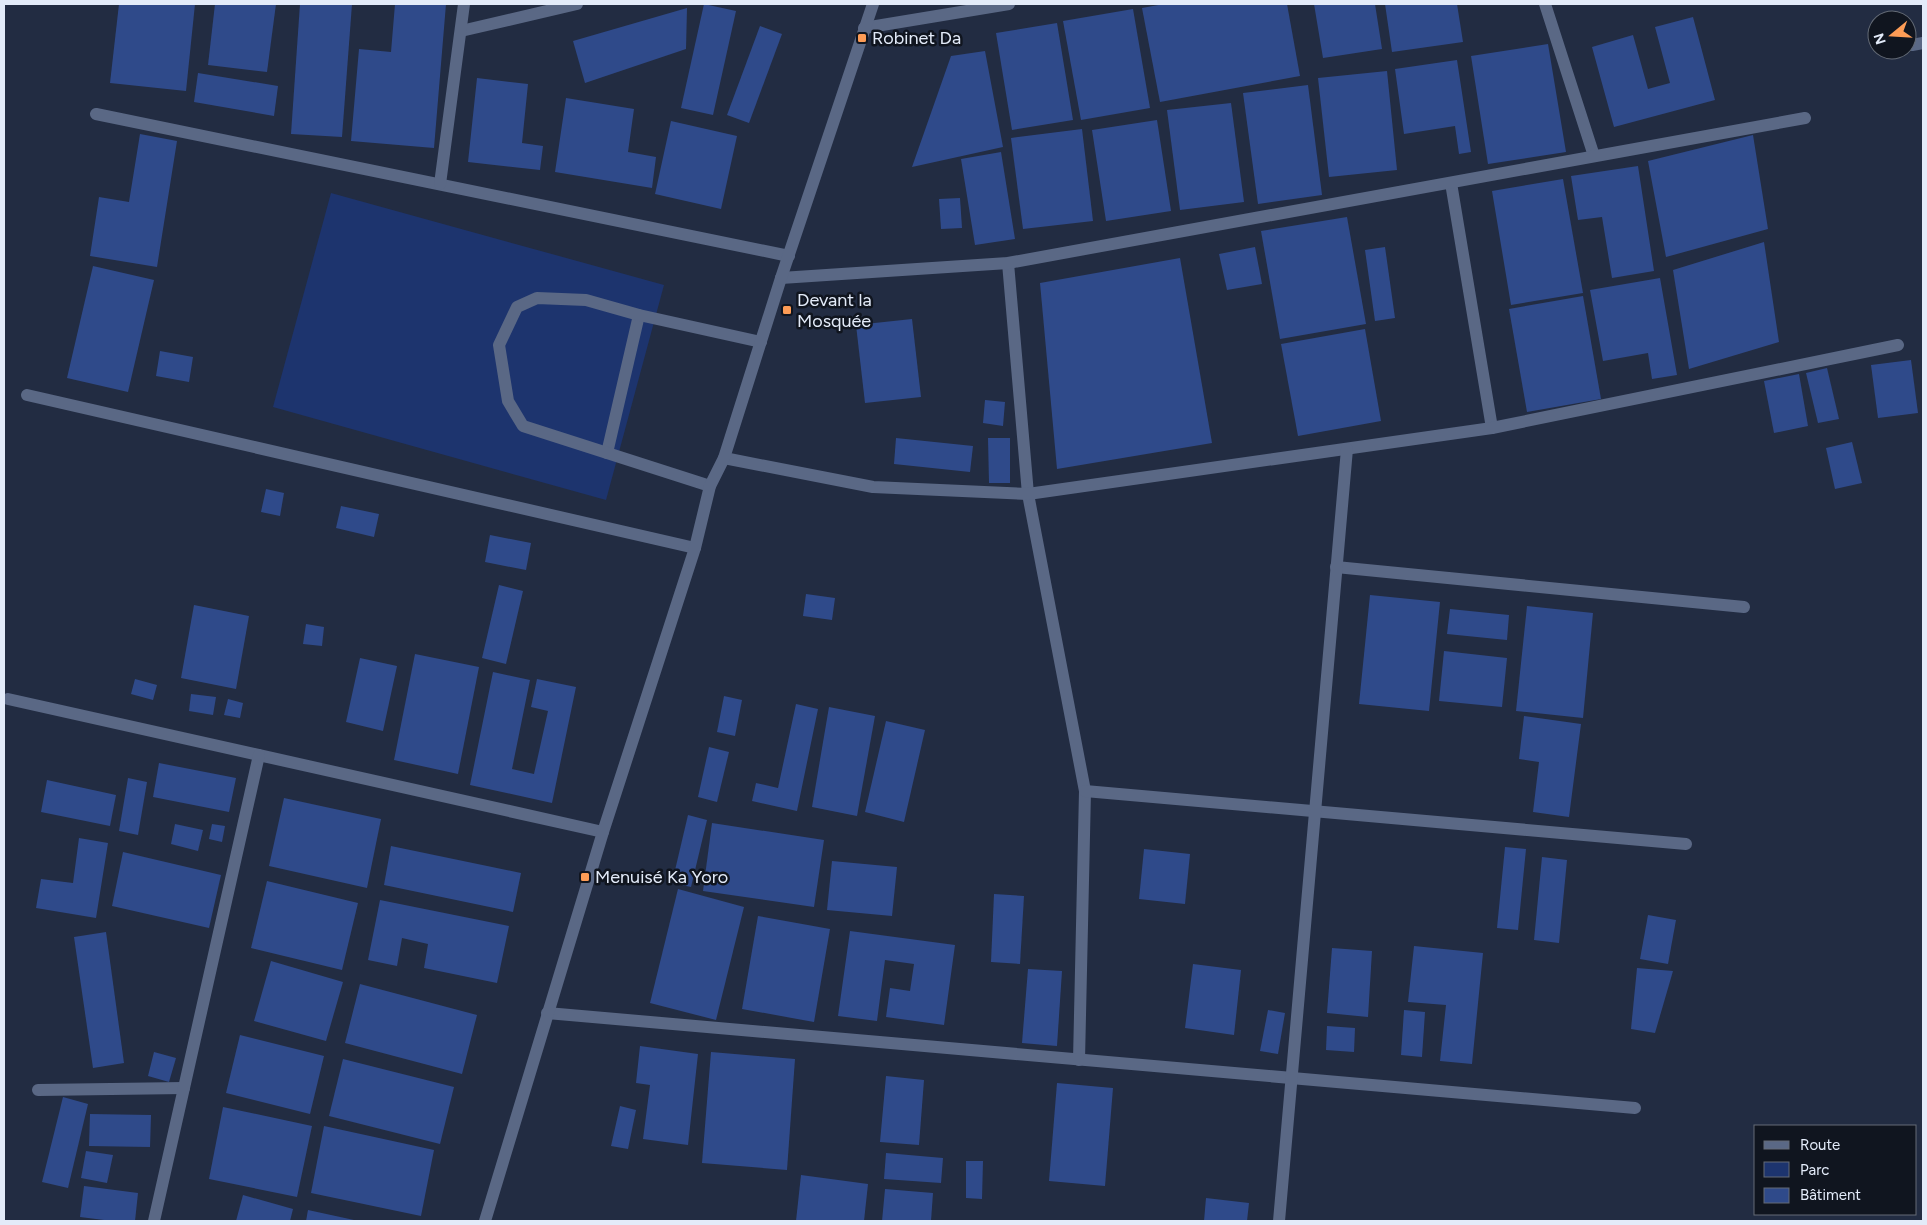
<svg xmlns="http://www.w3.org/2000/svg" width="1927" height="1225" font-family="Figtree,sans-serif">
	<rect width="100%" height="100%" fill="#222c42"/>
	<polygon fill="#1d346e" points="331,193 664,285 606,500 273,407"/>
	<g fill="#2f4a8a">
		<polygon points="119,4 195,4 186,91 110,83"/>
		<polygon points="215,4 276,4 267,72 208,65"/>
		<polygon points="300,4 352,4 342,137 291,134"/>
		<polygon points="395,4 446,4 434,148 351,141 359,49 391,52"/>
		<polygon points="704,4 736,11 713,115 681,108"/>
		<polygon points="1164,4 1287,4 1300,76 1160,102 1142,8"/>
		<polygon points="1314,4 1375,4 1382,49 1323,58"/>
		<polygon points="1385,4 1457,4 1463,42 1392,52"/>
		<polygon points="687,8 686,49 585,83 573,41"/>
		<polygon points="1133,9 1150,108 1081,120 1063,21"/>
		<polygon points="1693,17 1715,100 1614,127 1592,47 1633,35 1648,89 1670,83 1655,27"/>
		<polygon points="1057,23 1073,120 1012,130 996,33"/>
		<polygon points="760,26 782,34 749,123 727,115"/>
		<polygon points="1548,44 1566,152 1488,164 1471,56"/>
		<polygon points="985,51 1003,147 912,167 951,56"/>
		<polygon points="1457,60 1471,152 1459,154 1455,126 1404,134 1395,69"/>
		<polygon points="1387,71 1397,170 1329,177 1318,78"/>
		<polygon points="198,73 278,86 274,116 194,102"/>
		<polygon points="477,78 528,84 522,143 543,146 540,170 468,162"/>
		<polygon points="1308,85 1322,195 1258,204 1243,93"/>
		<polygon points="566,98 634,109 628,152 656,157 652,188 555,172"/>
		<polygon points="1231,103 1244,202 1180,210 1167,110"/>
		<polygon points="1157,120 1171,211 1106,221 1092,130"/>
		<polygon points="671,121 737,136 721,209 655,194"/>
		<polygon points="1082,129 1093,221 1023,229 1011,138"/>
		<polygon points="140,134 177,141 157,267 90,256 99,197 129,202"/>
		<polygon points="1753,135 1768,229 1666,257 1648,161"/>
		<polygon points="1001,152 1015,239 975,245 961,159"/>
		<polygon points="1638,166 1654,271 1612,278 1602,217 1578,220 1571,176"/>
		<polygon points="1563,179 1583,293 1511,305 1492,191"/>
		<polygon points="960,198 962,228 941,229 939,199"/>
		<polygon points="1347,217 1366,324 1280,339 1261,231"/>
		<polygon points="1764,242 1779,342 1689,369 1673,270"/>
		<polygon points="1255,247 1262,284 1227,290 1219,254"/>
		<polygon points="1385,247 1395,318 1375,321 1365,250"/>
		<polygon points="1180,258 1212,443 1057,469 1040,283"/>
		<polygon points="93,266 154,280 128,392 67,378"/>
		<polygon points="1660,278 1677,375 1652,379 1648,353 1603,361 1590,290"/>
		<polygon points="1583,296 1601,399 1527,412 1509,309"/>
		<polygon points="912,319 921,397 865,403 856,325"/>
		<polygon points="1365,329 1381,421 1298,436 1281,344"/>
		<polygon points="160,351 193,357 189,382 156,376"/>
		<polygon points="1911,360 1918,413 1878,418 1871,365"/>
		<polygon points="1827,368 1839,419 1818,423 1806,373"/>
		<polygon points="1799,374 1808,426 1774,433 1764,381"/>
		<polygon points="985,400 1005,402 1003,426 983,423"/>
		<polygon points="896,438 973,446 970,472 894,464"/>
		<polygon points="988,438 1010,438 1010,483 989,483"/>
		<polygon points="1852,442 1862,483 1835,489 1826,448"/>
		<polygon points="266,489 284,493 280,516 261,512"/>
		<polygon points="341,506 379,514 374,537 336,528"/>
		<polygon points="490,535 531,543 526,570 485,562"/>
		<polygon points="499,585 523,591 506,664 482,658"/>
		<polygon points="806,594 835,598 832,620 803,616"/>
		<polygon points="1370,595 1440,602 1429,711 1359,704"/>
		<polygon points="194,605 249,616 236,689 181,678"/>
		<polygon points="1527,606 1593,613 1583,718 1516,711"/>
		<polygon points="1450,609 1509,615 1507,640 1447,634"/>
		<polygon points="306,624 324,627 322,646 303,644"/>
		<polygon points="1444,651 1507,658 1502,707 1439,701"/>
		<polygon points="415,654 479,667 458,774 394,760"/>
		<polygon points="360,658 397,666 383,731 346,722"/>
		<polygon points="493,672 530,680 512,769 534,774 548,711 531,707 537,679 576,687 552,803 470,785"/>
		<polygon points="135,679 157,685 153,700 131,694"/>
		<polygon points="191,694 216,697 213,715 189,711"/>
		<polygon points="724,696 742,700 735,736 717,732"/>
		<polygon points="228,699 243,703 240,718 224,715"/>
		<polygon points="796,704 818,709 797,811 752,801 756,783 778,788"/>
		<polygon points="829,707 875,716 857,816 812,807"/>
		<polygon points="1524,716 1581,724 1569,817 1533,812 1539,762 1519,759"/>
		<polygon points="886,721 925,730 904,822 865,812"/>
		<polygon points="709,747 729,752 717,802 698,797"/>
		<polygon points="159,763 236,778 229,812 153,797"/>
		<polygon points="128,778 147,782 138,835 119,831"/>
		<polygon points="47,780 116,795 110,826 41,812"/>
		<polygon points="284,798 381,819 367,888 269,866"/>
		<polygon points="688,815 707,820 691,887 672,883"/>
		<polygon points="712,823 824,840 814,907 703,891"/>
		<polygon points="175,824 203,830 198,851 171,844"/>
		<polygon points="212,824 225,826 222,842 209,839"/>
		<polygon points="79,838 108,843 96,918 36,908 41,879 73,883"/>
		<polygon points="391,846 521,873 513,912 384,885"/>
		<polygon points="1505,847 1526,849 1518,930 1497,928"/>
		<polygon points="1144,849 1190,854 1185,904 1139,899"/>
		<polygon points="123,852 221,875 209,928 112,906"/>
		<polygon points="1542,857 1567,860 1559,943 1534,940"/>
		<polygon points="832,861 897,867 892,916 827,910"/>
		<polygon points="267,881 358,903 342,970 251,948"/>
		<polygon points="678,889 744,907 716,1020 650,1003"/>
		<polygon points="994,894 1024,896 1020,964 991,962"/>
		<polygon points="380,900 509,926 497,983 424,968 428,944 402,938 397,966 368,960"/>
		<polygon points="1648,915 1676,920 1668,964 1640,959"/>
		<polygon points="758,916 830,929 814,1022 742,1009"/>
		<polygon points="850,931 955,945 944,1025 886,1017 890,988 910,991 914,964 885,960 877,1021 838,1016"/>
		<polygon points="106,932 124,1063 93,1068 74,937"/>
		<polygon points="1414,946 1483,953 1472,1064 1440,1061 1446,1005 1408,1002"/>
		<polygon points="1332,948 1372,951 1368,1017 1327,1013"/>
		<polygon points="271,961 343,982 326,1041 254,1021"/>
		<polygon points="1193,964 1241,970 1234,1035 1185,1028"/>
		<polygon points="1637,968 1673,971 1655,1033 1631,1029"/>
		<polygon points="1028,969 1062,971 1057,1046 1022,1043"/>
		<polygon points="360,984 477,1015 462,1074 345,1043"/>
		<polygon points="1268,1010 1285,1013 1278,1054 1260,1051"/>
		<polygon points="1404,1010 1425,1012 1422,1057 1401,1055"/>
		<polygon points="1327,1026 1355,1028 1354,1052 1326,1050"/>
		<polygon points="240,1035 324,1056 310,1114 226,1093"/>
		<polygon points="640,1046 698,1054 688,1145 643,1139 650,1085 636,1083"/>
		<polygon points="154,1052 176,1058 169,1082 148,1076"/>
		<polygon points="711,1052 795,1059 787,1170 702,1163"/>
		<polygon points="343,1059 454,1087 440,1144 329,1116"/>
		<polygon points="886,1076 924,1080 919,1145 880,1142"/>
		<polygon points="1057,1083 1113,1088 1105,1186 1049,1181"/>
		<polygon points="63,1097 88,1104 68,1188 42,1182"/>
		<polygon points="620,1106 636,1110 628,1149 611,1146"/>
		<polygon points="223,1107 312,1126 297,1197 209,1179"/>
		<polygon points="90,1114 151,1115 150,1147 89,1146"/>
		<polygon points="324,1126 434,1150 421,1216 311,1193"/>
		<polygon points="86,1151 113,1155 107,1183 81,1178"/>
		<polygon points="886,1153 943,1158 941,1183 884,1179"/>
		<polygon points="966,1161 983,1161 982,1199 966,1198"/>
		<polygon points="801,1175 868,1184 864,1221 796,1221"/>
		<polygon points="84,1186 138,1193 135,1221 112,1221 80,1217"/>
		<polygon points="885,1189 933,1193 931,1221 882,1221"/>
		<polygon points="243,1195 293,1209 290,1221 236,1221"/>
		<polygon points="1206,1198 1249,1203 1247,1221 1204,1221"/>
		<polygon points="308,1210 354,1220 354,1221 306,1221"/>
	</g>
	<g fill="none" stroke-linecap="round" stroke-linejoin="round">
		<g stroke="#5a6885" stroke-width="12">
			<polyline points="607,453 639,315"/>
			<polyline points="710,486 523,426 508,401 499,345 517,307 537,298 586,300 639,315 761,342"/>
		</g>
		<g stroke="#5a6885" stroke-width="12">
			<polyline points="1545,4 1594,156"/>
			<polyline points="864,28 1009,4"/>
			<polyline points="461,31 577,4"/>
			<polyline points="1912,45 1923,43"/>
			<polyline points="96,114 789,256"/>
			<polyline points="1451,183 1492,428"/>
			<polyline points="440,184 464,4"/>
			<polyline points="1008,263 1028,494 1085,791 1079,1060"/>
			<polyline points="781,278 1008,263 1805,118"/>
			<polyline points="27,395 695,548"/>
			<polyline points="724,458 873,487 1028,494 1492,428 1898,345"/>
			<polyline points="1336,567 1744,607"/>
			<polyline points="8,699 603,832"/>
			<polyline points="1085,791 1686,844"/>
			<polyline points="547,1013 1635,1108"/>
			<polyline points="38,1090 184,1088"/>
			<polyline points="154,1221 259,755"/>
			<polyline points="1279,1221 1347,449"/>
		</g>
		<polyline stroke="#5a6885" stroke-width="12" points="485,1221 603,832 695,548 710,486 724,458 781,278 873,4"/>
	</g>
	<g fill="#fd9c56" stroke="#10151f" stroke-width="2">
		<rect x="857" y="33" width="10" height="10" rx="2.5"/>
		<rect x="782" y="305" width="10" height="10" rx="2.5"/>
		<rect x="580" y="872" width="10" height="10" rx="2.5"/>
	</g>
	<g text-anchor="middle" stroke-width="5" stroke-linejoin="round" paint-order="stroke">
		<g font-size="18" fill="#e3ebf9" stroke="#10151f" text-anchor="start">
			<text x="872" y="44">Robinet Da</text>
			<text x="797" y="306">Devant la<tspan x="797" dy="21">Mosquée</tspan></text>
			<text x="595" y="883">Menuisé Ka Yoro</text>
		</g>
	</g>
	<rect width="1927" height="1225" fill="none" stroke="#e3ebf9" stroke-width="10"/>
	<rect x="1754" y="1125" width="162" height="90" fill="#10151f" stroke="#646b76"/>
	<rect x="1764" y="1141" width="25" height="8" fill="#5a6885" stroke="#646b76"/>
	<text x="1800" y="1150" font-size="15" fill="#e3ebf9">Route</text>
	<rect x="1764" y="1162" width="25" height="15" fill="#1d346e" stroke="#646b76"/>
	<text x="1800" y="1175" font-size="15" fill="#e3ebf9">Parc</text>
	<rect x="1764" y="1188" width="25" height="15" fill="#2f4a8a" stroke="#646b76"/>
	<text x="1800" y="1200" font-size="15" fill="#e3ebf9">Bâtiment</text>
	<g transform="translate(1892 35) rotate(252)"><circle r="24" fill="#10151f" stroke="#646b76"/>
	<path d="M0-4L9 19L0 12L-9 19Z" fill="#fd9c56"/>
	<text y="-8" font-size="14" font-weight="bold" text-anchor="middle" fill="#e3ebf9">N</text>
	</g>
</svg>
